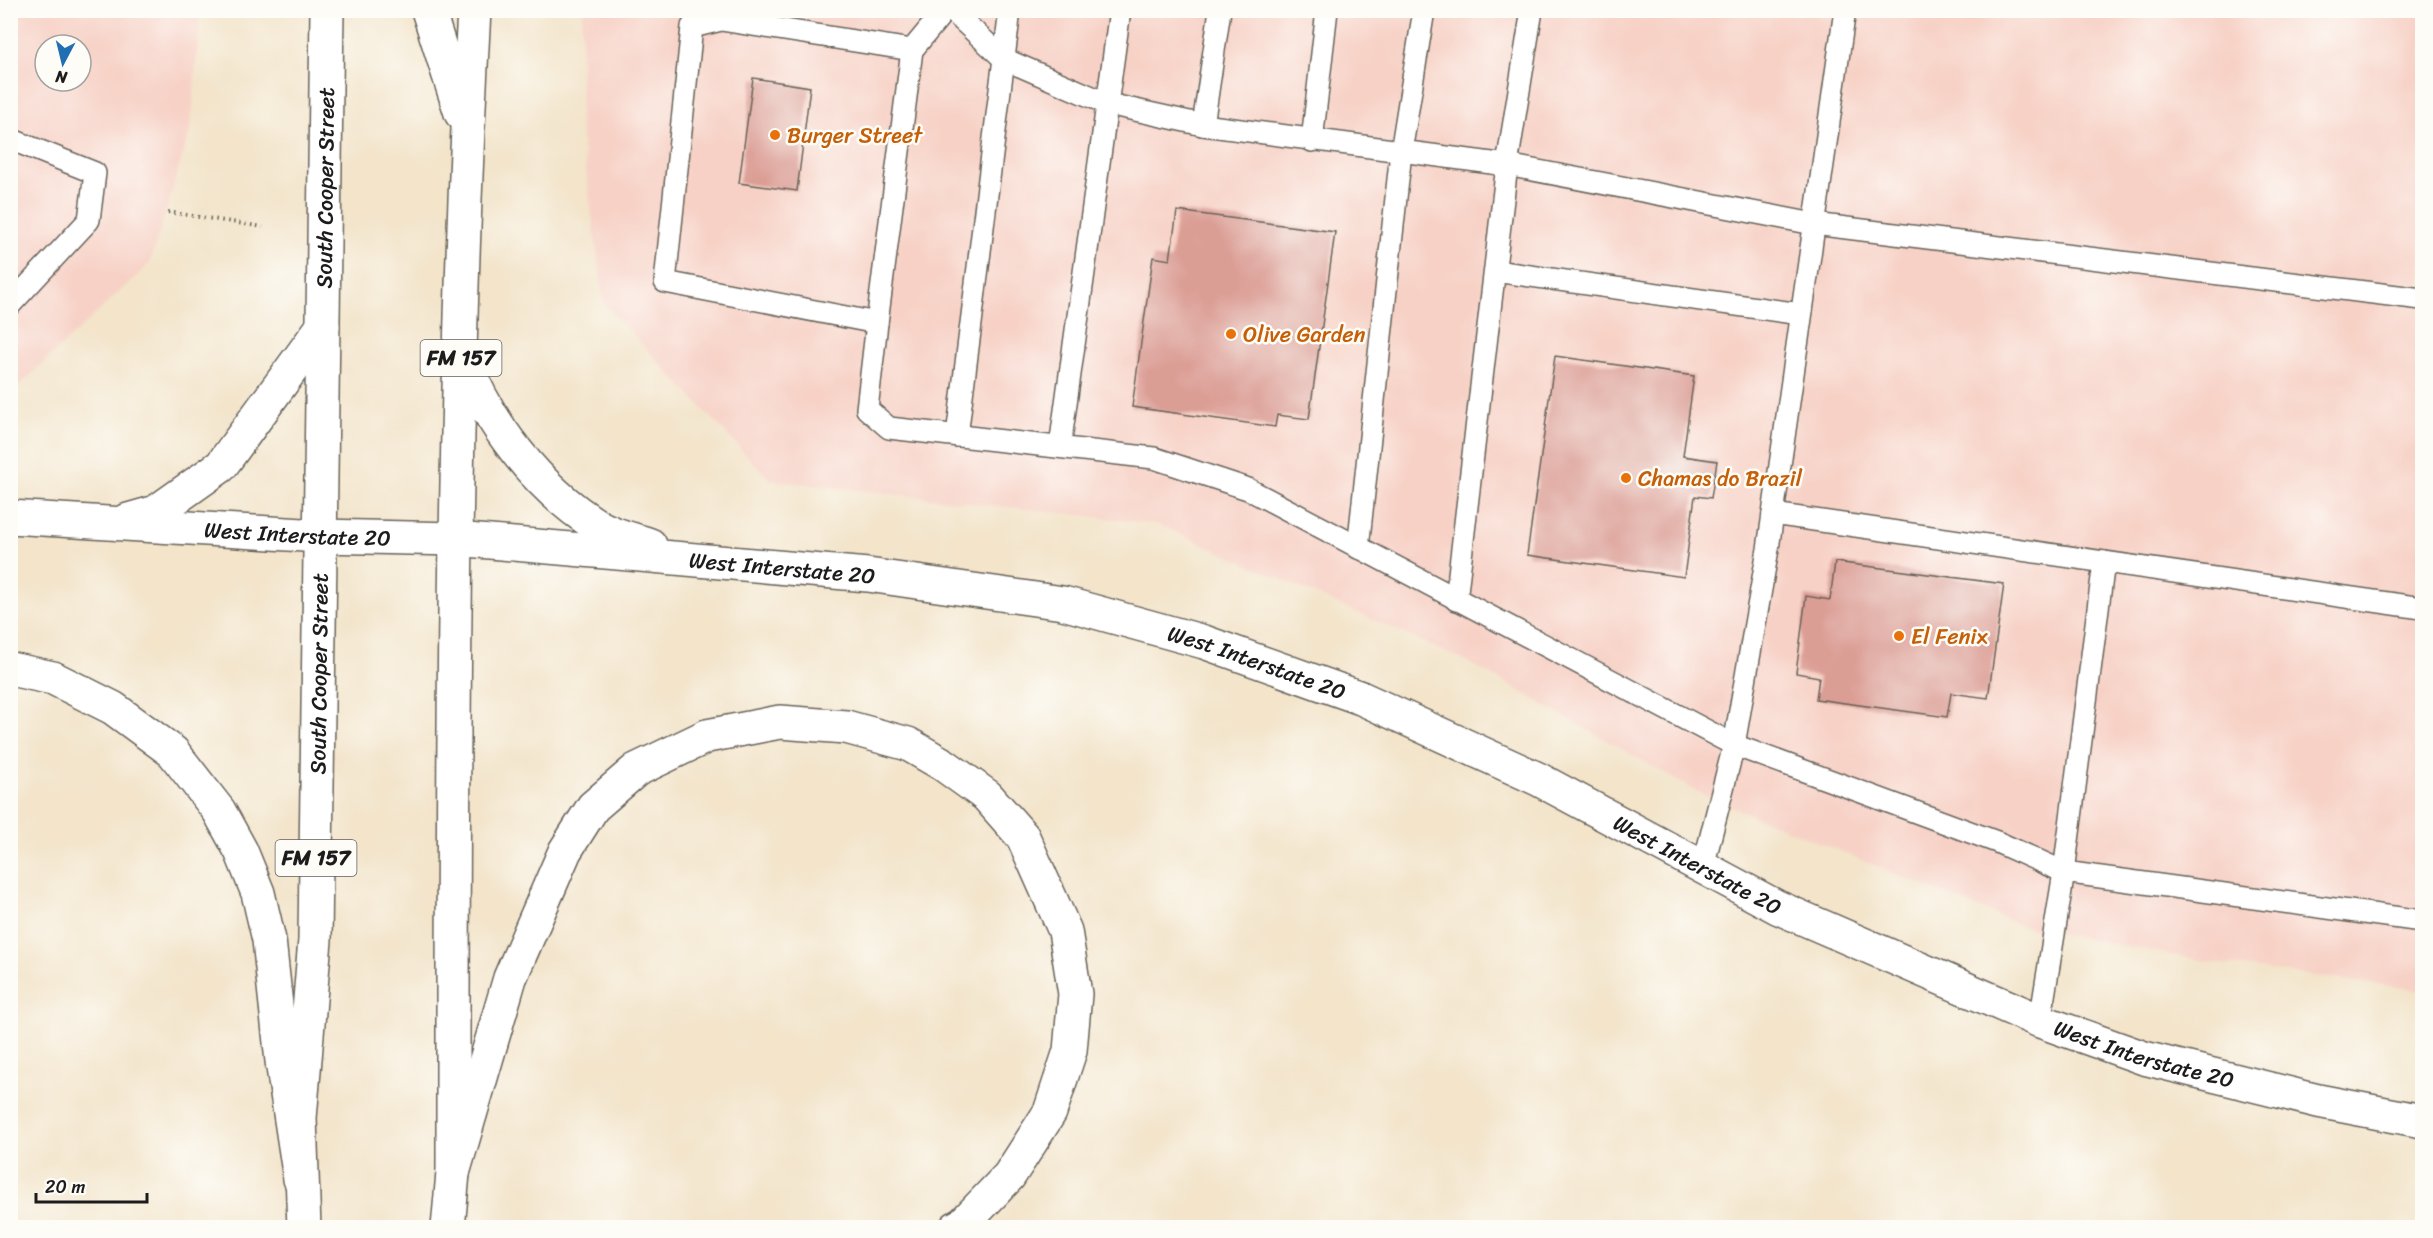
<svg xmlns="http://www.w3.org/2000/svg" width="2433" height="1238" font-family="Sriracha,sans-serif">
	<rect width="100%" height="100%" fill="#fdfcf7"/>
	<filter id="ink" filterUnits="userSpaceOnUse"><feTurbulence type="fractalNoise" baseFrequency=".0167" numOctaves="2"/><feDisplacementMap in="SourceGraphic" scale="12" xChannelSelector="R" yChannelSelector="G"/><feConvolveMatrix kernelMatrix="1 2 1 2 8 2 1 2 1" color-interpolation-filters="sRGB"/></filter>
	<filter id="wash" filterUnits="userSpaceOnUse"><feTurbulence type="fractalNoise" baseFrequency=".008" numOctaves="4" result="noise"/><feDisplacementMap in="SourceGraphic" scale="24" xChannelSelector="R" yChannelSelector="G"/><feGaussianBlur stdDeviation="1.35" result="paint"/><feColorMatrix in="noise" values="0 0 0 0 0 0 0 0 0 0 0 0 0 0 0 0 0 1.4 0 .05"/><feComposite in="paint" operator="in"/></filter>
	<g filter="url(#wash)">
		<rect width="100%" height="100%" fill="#f3e4ca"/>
		<g fill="#f7d1c6" fill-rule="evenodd">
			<path d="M11,11H200L191,128L150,263L11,393ZM45,45H81V81H45Z"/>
			<polygon points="582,11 2422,11 2422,990 2220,964 2025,927 1703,795 1470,663 1157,524 770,480 604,304 580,124"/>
		</g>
		<g id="blocks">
			<g fill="#db9e95">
				<polygon points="753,78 810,87 797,191 739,183"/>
				<polygon points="1177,211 1335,232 1309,419 1277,415 1275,427 1132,407 1153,257 1170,260"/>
				<polygon points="1555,356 1694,376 1683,456 1717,461 1711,498 1695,496 1684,577 1527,555"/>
				<polygon points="1835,562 2004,584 1988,698 1951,693 1947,717 1816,699 1819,677 1796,673 1806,596 1830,600"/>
			</g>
		</g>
	</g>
	<g filter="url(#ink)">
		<use href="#blocks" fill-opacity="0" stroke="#676259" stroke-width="1.5"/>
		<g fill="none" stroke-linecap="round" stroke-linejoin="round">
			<g stroke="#676259" stroke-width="24">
				<g id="lane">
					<polyline points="945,10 912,50 721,20 692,27 665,282 877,323 867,409 889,428 1154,458 1248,489 1734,745 1997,842 2064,872 2104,562"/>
					<polyline points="951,10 1004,59 1108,104 1203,125 1507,165 1814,224 2422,299"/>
					<polyline points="1203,125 1220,10"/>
					<polyline points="10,139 95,173 89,220 10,305"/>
					<polyline points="1312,141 1327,10"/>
					<polyline points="1495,271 1801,314"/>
					<polyline points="877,323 912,50"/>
					<polyline points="957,436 1010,10"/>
					<polyline points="1060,447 1120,10"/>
					<polyline points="1773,514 2422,608"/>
					<polyline points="1358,548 1401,152 1424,10"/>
					<polyline points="1456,600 1507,165 1532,10"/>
					<polyline points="1703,867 1734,745 1768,549 1845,10"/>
					<polyline points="2040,1021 2064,872 2422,921"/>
				</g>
			</g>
			<g stroke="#676259" stroke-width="36">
				<g id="primary">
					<polyline points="428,10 461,113"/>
					<path d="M463,357C486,421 539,490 598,526C613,535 633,539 650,545"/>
					<path id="s1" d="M10,517L320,536L456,539L868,575L1063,603L1204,642L1361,698L1538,779L1777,907L2040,1021L2144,1058L2318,1101L2422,1121"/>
					<polyline points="128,520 156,512 221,466 323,326"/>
					<path id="s2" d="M304,1228L300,1118L315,940L327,10"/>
					<path d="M448,1228L453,1173C453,786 452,398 474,10"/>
				</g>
			</g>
			<g stroke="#676259" stroke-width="36">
				<g id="highway">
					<polyline points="10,669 53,678 113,708 173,752 219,811 241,851 258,893 269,940 282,1061 300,1179"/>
					<polyline points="453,1173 510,978 565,851 593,807 636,770 707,736 780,722 846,727 908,744 944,765 987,796 1023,837 1065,931 1075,994 1070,1051 1050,1112 1009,1176 963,1224 956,1228"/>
				</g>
			</g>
			<polyline stroke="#676259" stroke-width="4" stroke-dasharray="1.5 4.5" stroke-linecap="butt" points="168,212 263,227"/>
			<use href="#lane" stroke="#fff" stroke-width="21"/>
			<use href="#primary" stroke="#fff" stroke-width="33"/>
			<use href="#highway" stroke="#fff" stroke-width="33"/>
		</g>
	</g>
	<g fill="#e8710a" stroke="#fdfcf7" stroke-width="2">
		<circle cx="775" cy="135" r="6"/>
		<circle cx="1231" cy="334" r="6"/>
		<circle cx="1626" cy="478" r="6"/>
		<circle cx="1899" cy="636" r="6"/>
	</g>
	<g text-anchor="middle" stroke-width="5" stroke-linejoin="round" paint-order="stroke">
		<g fill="#fdfcf7" stroke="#605f5e" stroke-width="1.5">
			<rect x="420.5" y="340" width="81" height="36" rx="4.5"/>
			<rect x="275.5" y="840" width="81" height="36" rx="4.5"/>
		</g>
		<g font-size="21" font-weight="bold" fill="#1c1c1c">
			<text x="461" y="365">FM 157</text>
			<text x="316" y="865">FM 157</text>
		</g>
		<g font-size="22" fill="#c56008" stroke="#fdfcf7" text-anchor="start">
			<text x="787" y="143">Burger Street</text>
			<text x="1243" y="342">Olive Garden</text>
			<text x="1638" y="486">Chamas do Brazil</text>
			<text x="1911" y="644">El Fenix</text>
		</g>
		<g font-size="22" fill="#1c1c1c" stroke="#fdfcf7">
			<text dy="8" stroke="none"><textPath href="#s2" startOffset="1041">South Cooper Street</textPath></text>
			<text dy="8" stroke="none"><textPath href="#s1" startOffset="288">West Interstate 20</textPath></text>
			<text dy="8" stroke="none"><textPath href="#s1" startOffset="774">West Interstate 20</textPath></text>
			<text dy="8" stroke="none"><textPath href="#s1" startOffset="1260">West Interstate 20</textPath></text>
			<text dy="8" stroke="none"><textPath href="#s2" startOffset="555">South Cooper Street</textPath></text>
			<text dy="8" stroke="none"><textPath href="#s1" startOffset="1746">West Interstate 20</textPath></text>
			<text dy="8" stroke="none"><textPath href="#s1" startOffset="2232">West Interstate 20</textPath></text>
		</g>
	</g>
	<rect width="2433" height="1238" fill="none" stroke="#fdfcf7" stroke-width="36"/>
	<g transform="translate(63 63) rotate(187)"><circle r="28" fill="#fdfcf7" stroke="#a3a29f" stroke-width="1.5"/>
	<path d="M0-4.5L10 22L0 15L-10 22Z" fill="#1f6fb2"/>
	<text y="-9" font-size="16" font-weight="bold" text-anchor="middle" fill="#1c1c1c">N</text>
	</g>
	<path d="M36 1193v9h111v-9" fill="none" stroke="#1c1c1c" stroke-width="3"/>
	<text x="45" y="1193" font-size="18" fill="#1c1c1c" stroke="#fdfcf7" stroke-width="4.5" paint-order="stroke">20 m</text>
</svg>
